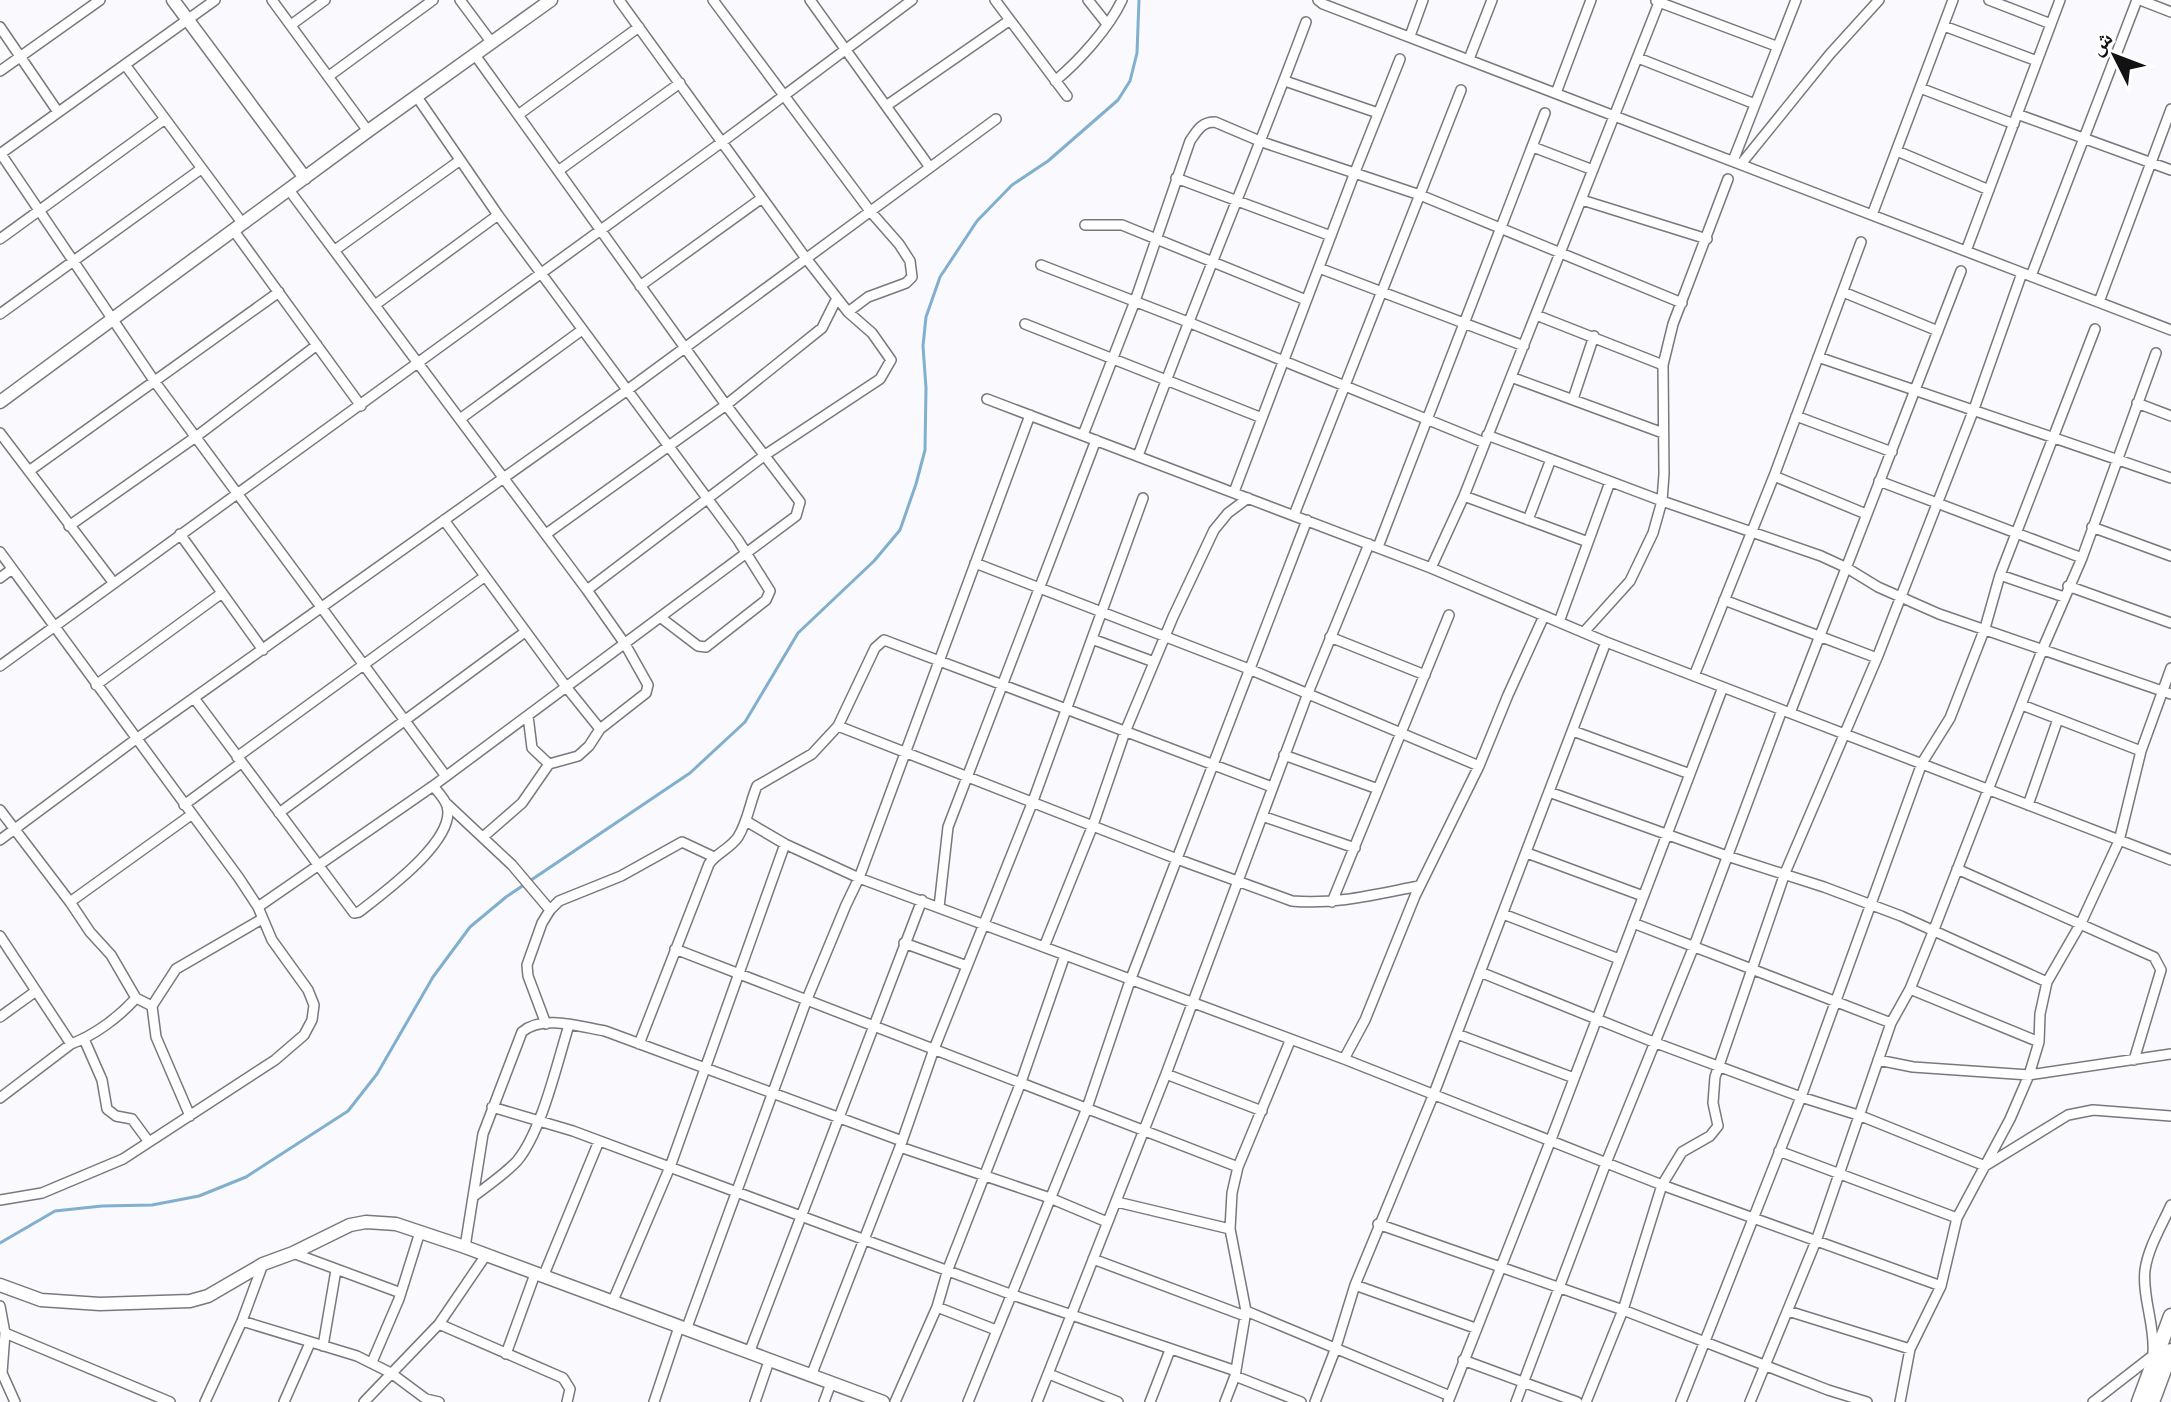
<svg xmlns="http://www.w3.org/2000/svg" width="2171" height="1402" font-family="'Exo 2','Noto Naskh Arabic',sans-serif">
  <rect width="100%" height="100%" fill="#f9f9fe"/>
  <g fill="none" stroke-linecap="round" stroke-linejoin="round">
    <path stroke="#81afce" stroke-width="3" d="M0,1243L55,1211L102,1206L152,1205L199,1196L246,1177L348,1111L377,1074L433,977L470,927L506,897L690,773L745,722L798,633L874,561L900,530L916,484L925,450L926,388L923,346L926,317L940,277L977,221L1012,185L1048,161L1118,100L1130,81L1137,53L1139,0"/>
    <defs>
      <path id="street" d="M272,0L368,131
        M460,0L492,43
        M713,0L870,211L899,244L910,261L912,277L906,283L868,297L848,312
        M810,0L929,166
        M995,0L1067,96
        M1088,0L1107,24
        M1318,0L1323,4L2171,330
        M1989,0L2051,24
        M2140,0L2171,12
        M1656,1L1776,46
        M291,25L325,0
        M1944,26L2037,61
        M0,27L58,112
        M1410,36L1423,0
        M1638,58L1755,104
        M1469,59L1492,0
        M126,66L243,224
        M0,71L100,0
        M329,76L433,0
        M1055,81C1079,61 1109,28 1122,0
        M1285,81L1378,113
        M1920,88L2014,124
        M1556,93L1591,0
        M417,97L498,215L738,540L770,591L766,600L706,647L698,646L660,617
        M886,106L1010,20
        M2017,114L2171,170
        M518,115L639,27
        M1533,147L1593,170
        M1897,151L1989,190
        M0,154L215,0
        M1,154L155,382L445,775
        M1733,161L1796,0
        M1741,164L1830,54L1879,0
        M558,171L680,83
        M1176,178L1331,236
        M289,190L587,590L625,644L648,685L646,693L600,729L589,746L578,756L549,764L522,803L483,837
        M1582,200L1707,239
        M1872,215L1953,0
        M1085,225H1122L1306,300
        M234,231L361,406
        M0,239L165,119
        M335,250L459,161
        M1966,251L2060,0
        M1041,265L1188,322L1485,443
        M1319,268L1524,346
        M2031,276L2137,0
        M640,286L762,198
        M1843,292L1938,331
        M2099,302L2171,109
        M375,305L498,215
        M0,314L201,169
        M1536,315L1663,365
        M1025,324L1262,418
        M1818,357L2171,478
        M1511,377L1663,433
        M987,399L1431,568L1606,642L2171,860
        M1573,399L1594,336
        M2137,403L2171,416
        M1796,416L1892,452
        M460,419L582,330
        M0,433L113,582
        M1083,435L1135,301L1190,141C1197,131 1201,122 1215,122L1262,142L1420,195L1682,303
        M1487,435L1662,501L1821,556L1847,568L1878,587L1939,614L2171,694
        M1138,456C1191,310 1252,167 1306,22
        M29,471L279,292
        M1774,476L1866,514
        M1879,481L2082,558
        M1234,492L1355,172L1400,59
        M1464,496L1588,542
        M1294,515L1461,90
        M444,520L567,688L600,729
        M1528,520L1551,459
        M69,526L197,436L317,345
        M2092,527L2171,556
        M180,534L263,650
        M546,534L726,405L822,328L837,298
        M1378,547L1545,113
        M0,552L239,878L258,907L272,940L308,990L314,1005L312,1020L304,1035L275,1060L123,1159L42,1193L0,1200
        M975,563L1249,669L1479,766
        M1431,568L1464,496L1660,0
        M2000,575L2064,597
        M0,578L12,569
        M2068,586L2171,623
        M587,590L765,455L880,379L891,360L872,333L848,312L805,257L619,0
        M1724,600L1877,658
        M1559,622L1610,482
        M1584,632L1630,581L1653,533L1662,501L1664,474L1663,365L1673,324L1728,179
        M1330,637L1425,675
        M1092,639L1154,662
        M0,666L722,142L912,0
        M1694,676L1774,476L1861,242
        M96,685L222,593
        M194,698L354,913L359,912C383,893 457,840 447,806C445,799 438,792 433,786
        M2022,705L2141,751
        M1790,713L1961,271
        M528,716L532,748L549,764
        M838,726L1177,859L1292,901C1335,905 1377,894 1419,886
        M1573,731L1690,774
        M1284,755L1378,789
        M237,757L484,577
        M1549,792L1727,856L1824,887L1901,916L2047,982
        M447,804L512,865L550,910
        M184,805L241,763
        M2028,805L2058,719
        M0,810L70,902L191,815
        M279,813L525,632
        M1262,816L1355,848
        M746,821L785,844L859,878L1344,1059L1662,1185L1941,1286
        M0,840L136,739L626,391L996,119
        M1527,853L1643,896
        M1957,869L2154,957L2161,970L2134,1060
        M70,902L90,932L111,955L136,998L152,1006L156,1037L190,1116
        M1332,902L1449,615
        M258,907L433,786L796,516L800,502L726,405L475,55
        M939,907L948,827L1096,440
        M1503,914L1619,959
        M1633,923L1891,1023
        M0,936L71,1044
        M904,943L967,966
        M1044,947L1093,825L1125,732L1173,617L1214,530L1228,513L1248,498
        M675,949L1238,1167
        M1480,972L1656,1043L1801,1097L1861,1116L1985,1166L2068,1115L2093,1110L2171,1116
        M1910,989L2039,1042
        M152,1006L176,969L262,919
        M0,1017L36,991
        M546,1024L528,976L527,965L542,923L550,910L559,901L621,876L682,842L714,857
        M1457,1034L1574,1078
        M84,1039L102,1080L107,1109L116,1116L132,1119L149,1142
        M639,1044L709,864C716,853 730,849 738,837C748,821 750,802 757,786L812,754L838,726L875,648L884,640L1272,787
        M1344,1059L1365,1020L1415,896L1479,766L1508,695L1544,616
        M1878,1060L1913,1067L2029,1075L2171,1054
        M1166,1074L1262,1111
        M0,1098L71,1044C95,1035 119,1017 136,998
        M492,1107L573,1131L1010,1294L1236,1371
        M900,1147L1050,1198L1107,1222
        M1779,1151L1957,1218
        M473,1197C487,1186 505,1174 517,1161C542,1131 557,1063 569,1025
        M1117,1202L1230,1229
        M1378,1224L1623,1310L1828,1390L1867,1402
        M465,1247L483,1134L522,1032C542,1014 581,1027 605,1031L902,1141
        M293,1253L401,1293
        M1093,1259L1245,1316
        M543,1277L599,1141
        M1355,1285L1475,1328
        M612,1303L670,1167L785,844
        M0,1306L5,1333L2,1373L15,1402
        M937,1307L996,1330
        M1246,1311L1450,1396
        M1788,1311L1910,1349
        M242,1321L357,1356L391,1373L426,1399L439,1402
        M439,1324L563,1378L570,1389L567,1402
        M686,1330L807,999L846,905L859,878L1030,415
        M5,1333L170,1402
        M323,1346L336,1270
        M2153,1352C2155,1325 2142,1297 2145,1270C2148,1248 2162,1225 2171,1205
        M749,1353L922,900
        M506,1354L535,1274
        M1463,1360L1577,1402
        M372,1362L399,1299L420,1232
        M1049,1374L1118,1402
        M811,1376L900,1147L934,1049L1033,801L1143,498
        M1235,1376L1301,1402
        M205,1402L242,1321L263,1264
        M284,1402L310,1343
        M364,1402L439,1324L486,1255
        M654,1402L679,1327
        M755,1402L769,1361
        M824,1402L831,1383
        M895,1402L937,1307L948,1269L1021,1082L1065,955
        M968,1402L1087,1108L1130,981L1307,520
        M1037,1402L1166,1074L1308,693L1369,544
        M1150,1402L1170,1350
        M1225,1402L1235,1376L1246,1311L1230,1229L1232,1193L1238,1167L1290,1041
        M1315,1402L1335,1350L1355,1285L1433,1096L1606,642
        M1448,1402L1550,1142L1723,687
        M1516,1402L1606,1163L1694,946L1782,710
        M1586,1402L1623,1310L1662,1185L1682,1152L1710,1136L1718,1126L1713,1103L1715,1077L1785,873L1877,658L1974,409L2022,273
        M1681,1402L1801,1097L1922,763L1950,718L1985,628L2000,575L2095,329
        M1750,1402L1816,1241L1891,1023L1910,989L1933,932L2043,648L2082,558L2156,353
        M1900,1402L1910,1349L1941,1286L1957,1218L2010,1119L2029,1075L2039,1042L2040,1014L2047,982L2081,923L2119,841L2141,751L2171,668
        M2093,1402L2156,1353"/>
      <path id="secondary" d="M173,0L305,178
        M0,402L368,131L551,0
        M0,1285L41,1300L100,1304L190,1301L208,1296L263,1264L293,1253L350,1225L366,1222L396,1224L465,1247L883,1402"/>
      <path id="primary" d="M2139,1402L2171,1316
        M2152,1402L2171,1351"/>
    </defs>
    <use href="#street" stroke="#78787d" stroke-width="12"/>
    <use href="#secondary" stroke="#78787d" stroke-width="15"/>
    <use href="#primary" stroke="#78787d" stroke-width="17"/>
    <use href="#street" stroke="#fff" stroke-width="9"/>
    <use href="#secondary" stroke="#fff" stroke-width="12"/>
    <use href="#primary" stroke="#fff" stroke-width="14"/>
  </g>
  <g transform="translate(2115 56) rotate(312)" stroke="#ffffff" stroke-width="6" paint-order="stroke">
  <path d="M0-6L14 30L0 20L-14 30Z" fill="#121213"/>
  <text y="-12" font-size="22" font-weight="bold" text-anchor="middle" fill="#121213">ش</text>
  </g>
</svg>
